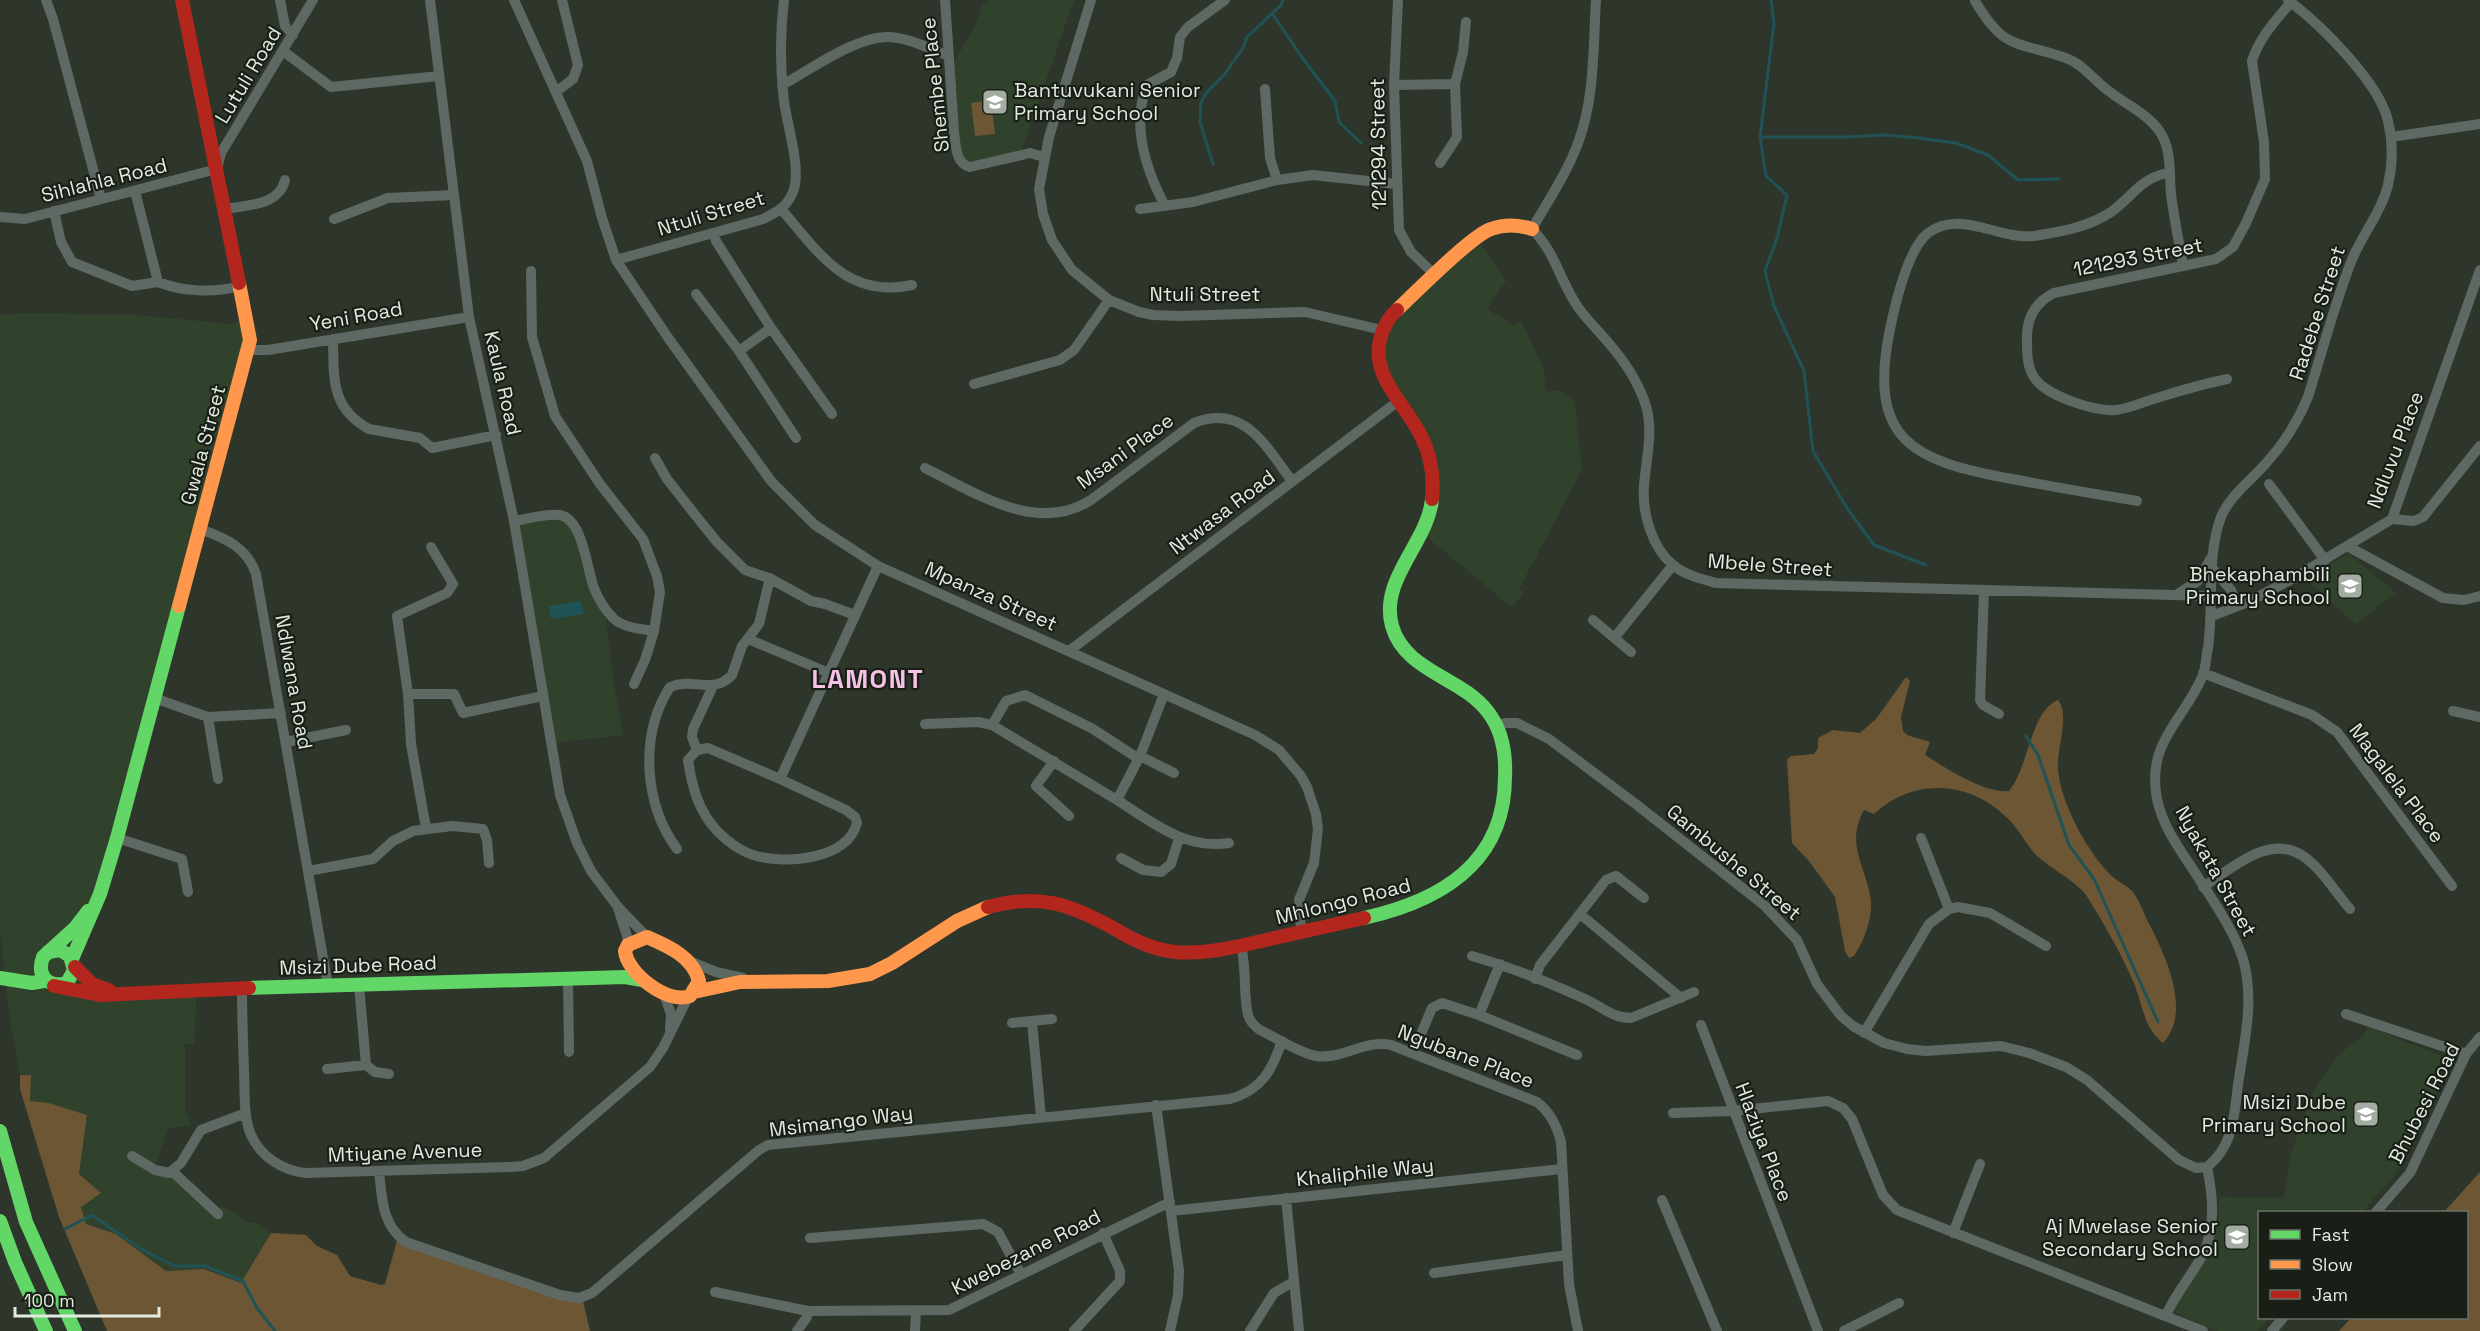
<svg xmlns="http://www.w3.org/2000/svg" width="2480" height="1331" font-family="'Space Grotesk',sans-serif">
  <rect width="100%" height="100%" fill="#2e362b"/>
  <path fill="#31422c" d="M990,0H1074L1020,155L964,165L949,72L976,23L982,5Z
    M1474,240L1484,249L1506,281L1487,309L1513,325L1521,321L1543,367L1546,391H1563L1575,401L1582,470L1519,589L1524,592L1512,607L1423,534L1433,479L1377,351L1382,330Z
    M26,313L138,315L230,324L247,320L249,329L116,837L72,959L96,987L197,990L194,1044H185V1109L191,1126L168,1128L154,1170L168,1173L215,1212L221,1207L236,1213L248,1223H257L271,1233L241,1283L204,1269L166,1271L116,1234L86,1224L81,1207L79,1174L87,1115L49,1103L29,1101L31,1075H20L11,1027L0,933V315Z
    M545,516L568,519L605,607L612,672L623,735L551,743L513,522Z
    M2348,553L2396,593L2355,624L2306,579Z
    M2367,1026L2441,1056L2447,1064L2418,1136L2396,1174L2362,1212H2260V1318H2270L2258,1331H2218L2174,1312L2188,1282L2209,1251L2218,1223L2219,1197L2284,1198L2291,1153L2313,1091L2336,1057L2364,1035Z"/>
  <path fill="#6d5634" d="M991,100L995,134L975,136L971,103Z
    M1906,677L1910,681L1901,717L1903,731L1907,735L1930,742L1925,755C1946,768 1985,794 2009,791C2029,767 2030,711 2058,700C2070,715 2057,748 2058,767C2059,792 2073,821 2086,843C2094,856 2103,868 2114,878C2120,883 2128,886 2133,892C2139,900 2143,911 2147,920C2164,952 2193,1011 2163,1043C2144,1029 2142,1003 2134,983C2121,953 2103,922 2086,895C2078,883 2049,867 2036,855C2025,843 2018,827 2005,816C1968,780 1912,778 1874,814L1864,810C1844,846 1868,868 1871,902C1872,920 1864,941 1854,956L1849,958L1845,951L1835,897L1809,861L1792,843L1787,760L1791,756L1814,754L1818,748V738L1833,730L1860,733L1876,719Z
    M20,1075H31L30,1101L49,1103L87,1115L79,1174L101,1193L81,1207L86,1224L116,1234L166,1271L204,1269L241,1283L271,1233L306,1235L317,1246L337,1255L350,1276L381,1285L385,1284L398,1237L582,1297L590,1331H107L59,1217L20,1089Z
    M2480,1172V1331H2339L2351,1318H2466V1212H2444Z"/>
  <path fill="#205356" d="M581,601L584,614L551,619L549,606Z"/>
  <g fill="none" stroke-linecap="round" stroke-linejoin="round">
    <path stroke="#205356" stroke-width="3" d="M1771,0L1774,23L1760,137L1766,176L1787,195L1777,238L1765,271L1774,306L1804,371L1813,451L1847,508L1874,545L1926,565
      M1272,13L1301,56L1335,101L1339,122L1361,143
      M1760,137H1845L1886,135L1918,138L1956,143L1988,155L2018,180L2059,179
      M1213,164L1200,122L1201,102L1207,92L1224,75L1243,48L1247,37L1281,5L1283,0
      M2026,736L2038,755L2069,845L2094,879L2158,1022
      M65,1229L92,1215L141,1249L175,1266H205L243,1281L257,1308L275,1331"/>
    <path stroke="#5e6964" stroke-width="10" d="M46,0L53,19L101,199
      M280,0L285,26L293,35
      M430,0L469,317L514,521L560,795L577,843L591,871L618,907L647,937
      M514,0L587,161L602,218L616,260L669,339L771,481L815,525L878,566L1164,694L1255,735L1279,750L1301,776L1307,787L1316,814L1318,829L1314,863L1299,900L1301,932
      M945,0L954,132C956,144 955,164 970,167L1030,153L1044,157
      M1091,0L1049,137L1039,189L1043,214L1052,240L1072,270L1109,300L1139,312L1153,315L1180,316L1305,312L1382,330
      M1398,0L1394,85L1399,230L1411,252L1435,275
      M1596,0C1593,47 1595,98 1578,143C1567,173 1548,201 1532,229C1555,252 1559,278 1576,304C1582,314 1591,323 1599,332C1618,353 1634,373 1644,400C1655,429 1646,457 1644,486C1642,513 1652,548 1673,565C1685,575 1701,579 1716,583L2212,596
      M1975,1C2004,50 2015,41 2063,57C2083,63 2094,81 2110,92C2127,105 2148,114 2160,132C2172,150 2169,174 2171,194C2174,218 2179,242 2183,266
      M283,51L331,87L439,76
      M782,85C810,70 858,35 889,37C909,38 928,48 947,55
      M1394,85L1455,84
      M1265,89L1270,158L1277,180
      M557,91L573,79L578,65L562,0
      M2391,137L2480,124
      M1440,163L1457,137L1455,84L1463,52L1466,22
      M135,191L158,282C183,292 214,293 240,286
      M1165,206C1146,170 1131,125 1147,85L1171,72L1177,58L1180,37L1188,27L1225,0
      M225,209C247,205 279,206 285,180
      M1140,209L1193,202L1277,180L1313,175L1396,184
      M782,210C819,253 847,299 912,285
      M54,211L61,242L72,262L132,286L158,282
      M0,217L25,219L217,169L221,153L313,0
      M334,219L388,198L454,195
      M714,234L716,241L771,328L832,414
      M616,260L763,219C777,212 787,207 793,192C802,169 787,126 784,101C780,68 780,33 784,0
      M531,271L532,337L555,416L600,484L643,539L657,576L660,592L654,631L645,660L634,684
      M696,294L739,351
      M771,328L739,351L796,438
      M333,339C334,377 330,408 369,429L420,438L432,448L496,435
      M249,350H268L469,317
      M2227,379C2204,384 2182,390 2160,397C2145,401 2132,408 2116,410C2096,412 2050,397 2036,380C2027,369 2027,354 2027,341C2026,319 2034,303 2054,293L2216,259L2233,247L2246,223L2265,179L2264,142L2252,61C2259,38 2276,20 2291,2
      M974,384L1060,360L1074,350L1109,300
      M655,458L667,479L696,516L717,542L745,570L771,579L811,601L825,604L855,615
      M925,468C974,492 1037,535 1091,500L1194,423C1245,403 1266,447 1292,481
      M2269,484L2325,560
      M2137,501C2096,494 2054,487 2012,479C1913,461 1867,441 1890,329C1895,305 1908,249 1928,233C1961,209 1998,240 2034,236C2060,232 2089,227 2111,212C2136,194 2137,180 2170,172
      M2392,519L2414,521L2423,517L2480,446
      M514,521C528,519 545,513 560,515C583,519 587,570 594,588C598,598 606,611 614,619C625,628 640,629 654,631
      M200,529C225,538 247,547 256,574L328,986
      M2347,546L2443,598L2464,600L2480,596
      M2213,569L2231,590L2238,605
      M1984,591L1980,700L1983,705L1999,714
      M2176,595L2198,581L2211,558
      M2212,616L2248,602L2292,579L2392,519L2480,270
      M1593,620L1631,652
      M1615,637L1673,565
      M748,639L829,673
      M1069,651L1397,402
      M2203,673L2312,715L2337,732L2452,886
      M408,694H454L463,713L543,696
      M1164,694L1140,756L1117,800C1152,822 1185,850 1229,843
      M154,698L208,717L281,713
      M2453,711L2480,717
      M208,717L218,779
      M925,724L978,722L992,725L1117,800
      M992,725L1006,701L1025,695L1093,729L1139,759
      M1497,727L1505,723H1517L1549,739L1637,805L1764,905L1797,940L1817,984L1841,1016L1853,1026L1884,1043L1907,1049L1925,1051L2001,1046L2029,1053L2066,1067L2087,1080L2179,1160L2196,1168L2207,1167
      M286,742L346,730
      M697,750L692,737L693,729L713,686
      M1140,756L1174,773
      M1054,761L1036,786L1069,816
      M780,779L846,810L855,817L857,823C847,860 786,864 756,856C742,852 727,841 717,831C698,810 692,787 688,760L697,750L708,748L780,779L878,566
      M426,828L411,744L408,694L397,616L447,593L453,584L431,547
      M117,838L182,859L188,892
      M1921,838L1949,909
      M677,849C644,804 639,735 670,687C694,677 713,695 732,675L742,646L759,624L770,578
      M1121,858L1143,870L1161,872L1171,864L1179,838
      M308,871L373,859L393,841L413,831L452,826L483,829L487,840L489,863
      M2203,887C2231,869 2269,833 2303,856C2322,869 2335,892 2350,909
      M618,908L627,936L628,946
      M1580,914L1681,998
      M1241,946C1247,969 1243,995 1248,1015C1250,1021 1254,1026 1260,1030C1277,1038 1297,1052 1316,1056C1341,1060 1366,1039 1391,1045L1537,1102C1550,1112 1557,1126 1561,1142L1569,1284L1578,1331
      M1472,956C1510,967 1548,982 1585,999C1601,1006 1612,1018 1631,1018L1694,992
      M689,961L716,972L743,978
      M568,978L569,1052
      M1535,979L1540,965L1606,880L1616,876L1644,898
      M359,985L366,1065
      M242,988C242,1016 243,1043 244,1071C245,1091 243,1116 251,1135C261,1157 282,1170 305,1173L511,1167L523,1166L544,1158L650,1067L663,1048L688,997
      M664,994L671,1014L670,1029
      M2346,1014L2466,1054
      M1479,1015L1500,964
      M1032,1022L1041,1117
      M1012,1023L1052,1019
      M1701,1025L1818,1331
      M1864,1033L1929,924L1949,909L1958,907L1990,913L2046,946
      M1413,1053L1432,1008L1442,1003L1479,1015L1577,1055
      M327,1069L366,1065L375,1072L389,1074
      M1156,1105L1179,1271L1178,1295L1170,1331
      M1673,1113L1733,1111L1828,1101L1843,1108L1852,1119L1883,1195L1897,1210L2203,1331
      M132,1156L155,1170L169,1173L181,1163L201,1130L246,1113
      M172,1171L218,1214
      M379,1171C382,1198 382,1226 406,1242L560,1295L579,1298L592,1293L759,1150L768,1145L1230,1099C1262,1090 1272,1070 1282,1041
      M1286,1198L1299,1331
      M1662,1200L1717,1331
      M1171,1211L1562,1169
      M2376,1212L2410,1173L2466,1054L2480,1037
      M1953,1233L1980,1164
      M810,1238L983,1224L998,1232L1021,1274
      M1434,1273L1567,1255
      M715,1292L808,1311L949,1310L1170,1202
      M2166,1315C2176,1293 2192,1275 2203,1254C2216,1226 2213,1196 2207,1167C2234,1146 2234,1115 2238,1085C2244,1043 2255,1000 2243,959C2233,928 2211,898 2194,871C2179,848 2163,827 2157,799C2146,741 2184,721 2203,675C2206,667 2206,656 2208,648C2214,606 2206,557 2221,517C2230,495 2252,480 2267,462C2285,442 2298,421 2308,397C2322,352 2334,306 2351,262C2361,236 2381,213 2388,185C2393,164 2393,142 2388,121C2379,82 2320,24 2288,0
      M797,1331L807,1317L808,1311
      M915,1331L916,1312
      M1074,1331L1120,1281V1271L1103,1233
      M1250,1331L1274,1293L1293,1282
      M1844,1331L1899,1303
      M2272,1331L2283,1318"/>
    <path stroke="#63d668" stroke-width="14" d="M1364,918C1440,901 1505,864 1505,777C1506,755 1502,730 1488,712C1462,677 1405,672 1392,626C1379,579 1428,543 1432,499
      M48,952L60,950L70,956L74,970L67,983C48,988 36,976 43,957L75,928L88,911
      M72,959L100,894L117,838L179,606
      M0,978L32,983L44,981
      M249,988L625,977L642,980
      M0,1131L26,1222L75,1331
      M0,1221L15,1262L46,1331"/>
    <path stroke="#ff974d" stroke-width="14" d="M1397,310C1415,293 1472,235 1491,229C1505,224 1519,225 1532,229
      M179,606L250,340L239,283
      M647,937C668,946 693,957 699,981L690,996C668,1005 627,973 625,951L628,945Z
      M694,992L740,982L828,981L870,974L892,963L957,921L988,907"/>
    <path stroke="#b3261e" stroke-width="14" d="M182,0L239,283
      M1397,310C1389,317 1386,323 1382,333C1367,375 1405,402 1421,436C1431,455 1434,477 1432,499
      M988,907C1040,893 1070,904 1115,929C1133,940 1153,950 1175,952C1207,955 1239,946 1270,939C1301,932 1333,925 1364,918
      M75,967L92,984L109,990
      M54,986L100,995L249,988"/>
  </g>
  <defs>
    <symbol id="school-square" viewBox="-11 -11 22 22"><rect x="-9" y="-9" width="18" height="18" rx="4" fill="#a3aca0" stroke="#191f17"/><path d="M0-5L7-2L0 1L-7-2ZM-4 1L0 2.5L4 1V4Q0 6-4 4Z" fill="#fff"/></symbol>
  </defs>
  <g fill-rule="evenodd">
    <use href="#school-square" x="980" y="87" width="30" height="30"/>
    <use href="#school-square" x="2335" y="571" width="30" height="30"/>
    <use href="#school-square" x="2351" y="1099" width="30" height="30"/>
    <use href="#school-square" x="2222" y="1222" width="30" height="30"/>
  </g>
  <g text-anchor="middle" stroke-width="4.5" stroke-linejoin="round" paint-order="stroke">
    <g font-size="20" fill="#e2ebdf" stroke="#191f17">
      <text transform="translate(248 75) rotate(-59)" y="7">Lutuli Road</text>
      <text transform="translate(935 85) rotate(-96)" y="7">Shembe Place</text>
      <text transform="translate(1378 144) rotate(-91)" y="7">121294 Street</text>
      <text transform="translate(104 180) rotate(-14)" y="7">Sihlahla Road</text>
      <text transform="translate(711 213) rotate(-17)" y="7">Ntuli Street</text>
      <text transform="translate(2138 257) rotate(-11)" y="7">121293 Street</text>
      <text x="1205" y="301">Ntuli Street</text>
      <text transform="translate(2317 313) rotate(-72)" y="7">Radebe Street</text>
      <text transform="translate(356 316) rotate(-10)" y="7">Yeni Road</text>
      <text transform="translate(503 383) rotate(77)" y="7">Kaula Road</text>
      <text transform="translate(203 445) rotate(-75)" y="7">Gwala Street</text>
      <text transform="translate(2395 450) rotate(-69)" y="7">Ndluvu Place</text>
      <text transform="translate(1125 451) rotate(-36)" y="7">Msani Place</text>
      <text transform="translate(1222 512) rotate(-37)" y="7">Ntwasa Road</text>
      <text transform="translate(1770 565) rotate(4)" y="7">Mbele Street</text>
      <text transform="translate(991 596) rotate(24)" y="7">Mpanza Street</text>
      <text transform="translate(294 682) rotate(80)" y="7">Ndlwana Road</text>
      <text transform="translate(2397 783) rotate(53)" y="7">Magalela Place</text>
      <text transform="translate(1734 862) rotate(40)" y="7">Gambushe Street</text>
      <text transform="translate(2216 871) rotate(61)" y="7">Nyakata Street</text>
      <text transform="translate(1343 901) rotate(-14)" y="7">Mhlongo Road</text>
      <text transform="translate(358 965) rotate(-2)" y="7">Msizi Dube Road</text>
      <text transform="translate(1466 1056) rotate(21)" y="7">Ngubane Place</text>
      <text transform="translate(2424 1103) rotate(-63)" y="7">Bhubesi Road</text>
      <text transform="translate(841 1121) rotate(-7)" y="7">Msimango Way</text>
      <text transform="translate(1764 1142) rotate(69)" y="7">Hlaziya Place</text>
      <text transform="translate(405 1152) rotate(-2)" y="7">Mtiyane Avenue</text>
      <text transform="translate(1365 1172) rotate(-6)" y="7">Khaliphile Way</text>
      <text transform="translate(1026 1252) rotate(-27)" y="7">Kwebezane Road</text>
    </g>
    <g font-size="20" fill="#e2ebdf" stroke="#191f17" text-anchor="end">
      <text x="1014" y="97" text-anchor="start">Bantuvukani Senior<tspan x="1014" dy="23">Primary School</tspan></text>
      <text x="2330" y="581">Bhekaphambili<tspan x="2330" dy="23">Primary School</tspan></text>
      <text x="2346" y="1109">Msizi Dube<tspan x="2346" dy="23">Primary School</tspan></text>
      <text x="2218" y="1233">Aj Mwelase Senior<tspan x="2218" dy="23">Secondary School</tspan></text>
    </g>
    <g font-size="26" font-weight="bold" letter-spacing="1.5" fill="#f8c1e7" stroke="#191f17">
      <text x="868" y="688">LAMONT</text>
    </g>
  </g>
  <rect x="2258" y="1211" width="210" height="108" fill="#191f17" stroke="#697167" stroke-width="1.5"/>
  <rect x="2270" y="1230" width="30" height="9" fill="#63d668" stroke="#697167" stroke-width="1.5"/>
  <text x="2312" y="1241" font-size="18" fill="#e2ebdf">Fast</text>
  <rect x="2270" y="1260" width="30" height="9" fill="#ff974d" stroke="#697167" stroke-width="1.5"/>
  <text x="2312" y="1271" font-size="18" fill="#e2ebdf">Slow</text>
  <rect x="2270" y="1290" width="30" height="9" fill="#b3261e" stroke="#697167" stroke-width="1.5"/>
  <text x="2312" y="1301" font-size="18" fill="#e2ebdf">Jam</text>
  <path d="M15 1307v9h144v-9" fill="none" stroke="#e2ebdf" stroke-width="3"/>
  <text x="24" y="1307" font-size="18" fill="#e2ebdf" stroke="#191f17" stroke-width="4.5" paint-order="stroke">100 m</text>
</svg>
